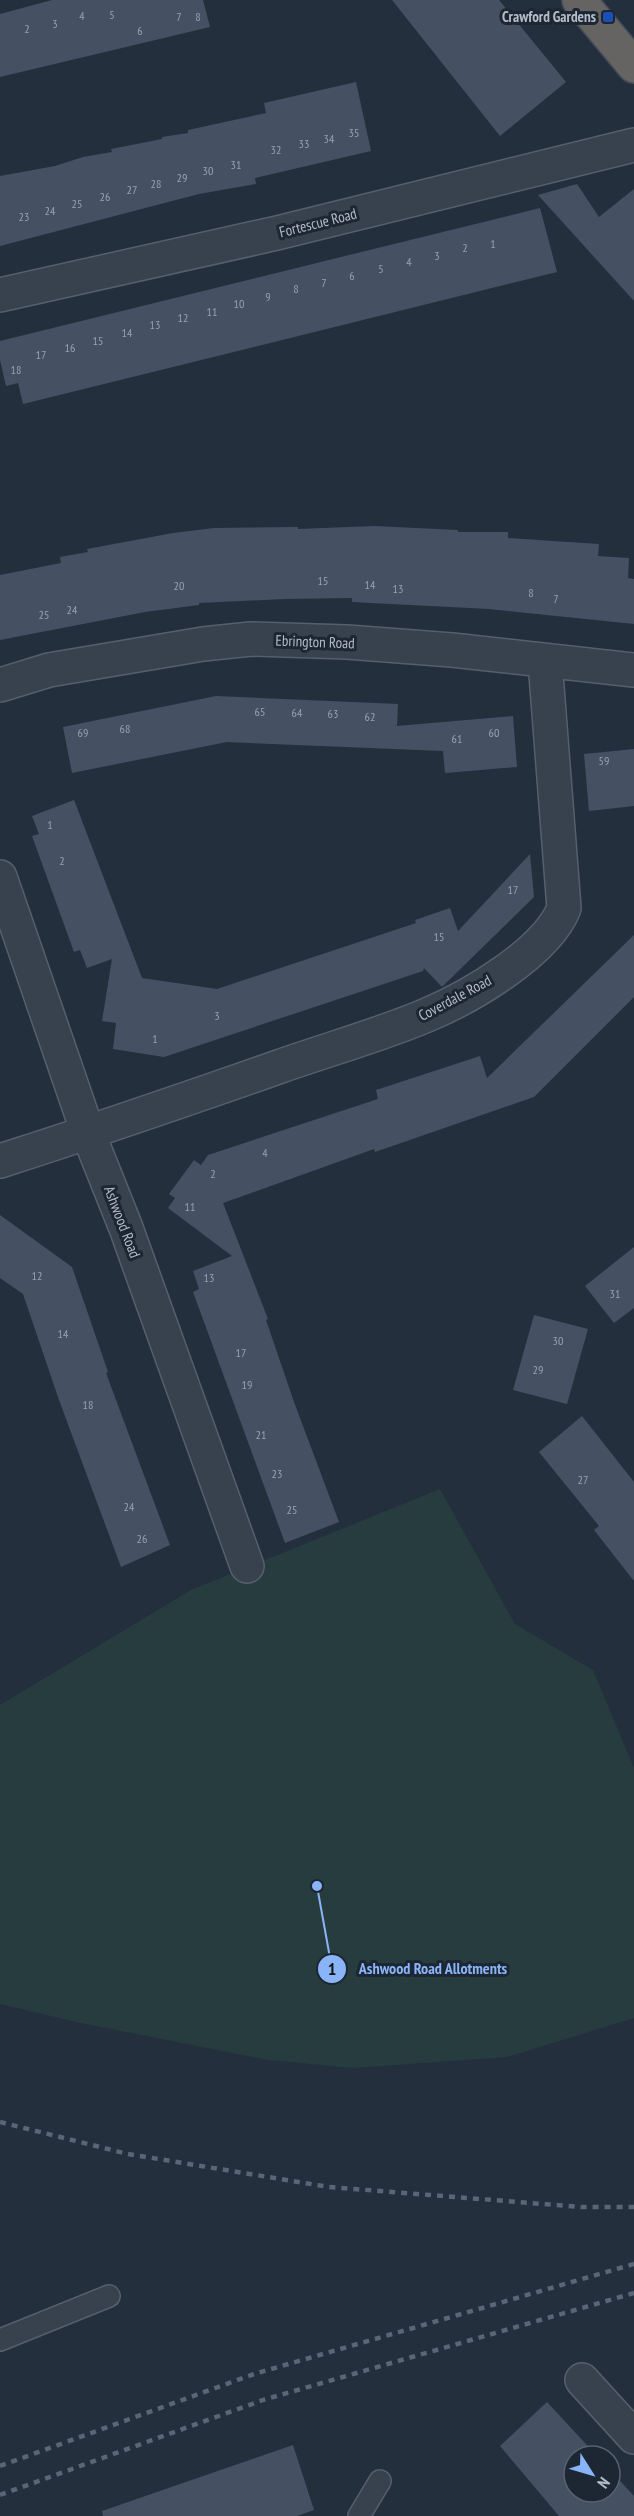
<svg xmlns="http://www.w3.org/2000/svg" width="634" height="2516" font-family="'PT Sans Narrow',sans-serif">
  <rect width="100%" height="100%" fill="#242f3e"/>
  <path fill="#263c3f" d="M440,1489L515,1624L593,1670L634,1768V2018L507,2057L354,2068L268,2060L81,2023L0,2004V1705L191,1590Z"/>
  <path fill="#455162" d="M52,0H203L210,27L0,77V14Z
    M392,0H499L566,82L500,136Z
    M356,82L371,151L255,178L256,184L199,194L0,246V176L55,166L83,157L112,152L111,149L162,139V137L188,133V130L266,113L264,103Z
    M577,184L599,217L634,189V301L538,195Z
    M540,208L557,272L23,404L18,383L6,386L0,360V341Z
    M374,526L458,530V532H508V538L599,544L598,556L629,558L628,578L634,579V624L489,609L352,602V598L284,599L199,603V605L145,612L0,640V575L61,563L60,557L88,552L87,549L173,533L214,528L298,527V529Z
    M216,696L398,704L397,726L513,716L517,767L445,773L443,751L227,742L72,773L63,727Z
    M634,749V806L589,811L584,754Z
    M74,800L142,978L217,989L416,923L415,920L450,908L458,931L530,854L534,897L442,987L424,968L423,971L164,1057L113,1049L116,1023L102,1021L112,959L87,968L80,950L74,952L32,836L39,834L32,816Z
    M634,935V997L534,1097L375,1152L374,1149L223,1203L268,1319L266,1320L294,1402L339,1522L285,1543L193,1292L199,1289L193,1271L232,1256L168,1208L175,1198L169,1194L194,1160L201,1165L208,1155L378,1099L376,1090L480,1056L487,1078Z
    M0,1215L72,1267L108,1372L106,1373L170,1545L121,1567L59,1400L23,1294L0,1278Z
    M634,1247V1308L614,1323L585,1286Z
    M534,1315L588,1329L567,1404L513,1390Z
    M582,1416L634,1482V1581L594,1530L599,1526L539,1452Z
    M547,2402L597,2456H574V2492H610V2470L634,2496V2516H559L500,2446Z
    M293,2445L314,2510L297,2516H103L102,2511Z"/>
  <g fill="none" stroke-linecap="round" stroke-linejoin="round">
    <defs>
      <path id="service" d="M0,2340L109,2296
        M359,2516L380,2481"/>
      <path id="minor" d="M0,295L277,233L634,145
        M0,685L49,670L203,644L251,639L347,642L452,650L634,670
        M0,877L88,1133L126,1228L247,1566
        M0,1161C94,1131 187,1099 281,1066C329,1049 380,1035 427,1015C470,997 547,952 564,908L545,661
        M582,2380L634,2437"/>
      <path id="trunk" d="M579,0L634,66"/>
    </defs>
    <use href="#service" stroke="#565f6c" stroke-width="24"/>
    <use href="#minor" stroke="#565f6c" stroke-width="36"/>
    <use href="#trunk" stroke="#434c59" stroke-width="36"/>
    <use href="#service" stroke="#38414e" stroke-width="21"/>
    <use href="#minor" stroke="#38414e" stroke-width="33"/>
    <use href="#trunk" stroke="#656462" stroke-width="33"/>
    <path stroke="#5a6575" stroke-width="4.5" stroke-dasharray="6 6" stroke-linecap="butt" d="M0,2122L128,2154L329,2187L581,2207H634
      M0,2466L254,2374L634,2264
      M0,2495L263,2400L634,2293"/>
  </g>
  <rect fill="#1a4fb4" stroke="#1d2633" stroke-width="2" x="602" y="11" width="12" height="12" rx="3"/>
  <g text-anchor="middle" stroke-width="6" stroke-linejoin="round" paint-order="stroke">
    <g font-size="12" fill="#98a1af">
      <text x="112" y="19">5</text>
      <text x="82" y="20">4</text>
      <text x="179" y="21">7</text>
      <text x="198" y="21">8</text>
      <text x="55" y="28">3</text>
      <text x="27" y="33">2</text>
      <text x="140" y="35">6</text>
      <text x="354" y="137">35</text>
      <text x="329" y="143">34</text>
      <text x="304" y="148">33</text>
      <text x="276" y="154">32</text>
      <text x="236" y="169">31</text>
      <text x="208" y="175">30</text>
      <text x="182" y="182">29</text>
      <text x="156" y="188">28</text>
      <text x="132" y="194">27</text>
      <text x="105" y="201">26</text>
      <text x="77" y="208">25</text>
      <text x="50" y="215">24</text>
      <text x="24" y="221">23</text>
      <text x="493" y="248">1</text>
      <text x="465" y="252">2</text>
      <text x="437" y="260">3</text>
      <text x="409" y="266">4</text>
      <text x="381" y="273">5</text>
      <text x="352" y="280">6</text>
      <text x="324" y="287">7</text>
      <text x="296" y="293">8</text>
      <text x="268" y="301">9</text>
      <text x="239" y="308">10</text>
      <text x="212" y="316">11</text>
      <text x="183" y="322">12</text>
      <text x="155" y="329">13</text>
      <text x="127" y="337">14</text>
      <text x="98" y="345">15</text>
      <text x="70" y="352">16</text>
      <text x="41" y="359">17</text>
      <text x="16" y="374">18</text>
      <text x="323" y="585">15</text>
      <text x="370" y="589">14</text>
      <text x="179" y="590">20</text>
      <text x="398" y="593">13</text>
      <text x="531" y="597">8</text>
      <text x="556" y="603">7</text>
      <text x="72" y="614">24</text>
      <text x="44" y="619">25</text>
      <text x="260" y="716">65</text>
      <text x="297" y="717">64</text>
      <text x="333" y="718">63</text>
      <text x="370" y="721">62</text>
      <text x="125" y="733">68</text>
      <text x="83" y="737">69</text>
      <text x="494" y="737">60</text>
      <text x="457" y="743">61</text>
      <text x="604" y="765">59</text>
      <text x="50" y="829">1</text>
      <text x="62" y="865">2</text>
      <text x="513" y="894">17</text>
      <text x="439" y="941">15</text>
      <text x="217" y="1020">3</text>
      <text x="155" y="1043">1</text>
      <text x="265" y="1157">4</text>
      <text x="213" y="1178">2</text>
      <text x="190" y="1211">11</text>
      <text x="37" y="1280">12</text>
      <text x="209" y="1282">13</text>
      <text x="615" y="1298">31</text>
      <text x="63" y="1338">14</text>
      <text x="558" y="1345">30</text>
      <text x="241" y="1357">17</text>
      <text x="538" y="1374">29</text>
      <text x="247" y="1389">19</text>
      <text x="88" y="1409">18</text>
      <text x="261" y="1439">21</text>
      <text x="277" y="1478">23</text>
      <text x="583" y="1484">27</text>
      <text x="129" y="1511">24</text>
      <text x="292" y="1514">25</text>
      <text x="142" y="1543">26</text>
    </g>
    <g font-size="15" font-weight="bold" fill="#b4bcc9" stroke="#1d2633" text-anchor="end">
      <text x="596" y="22">Crawford Gardens</text>
    </g>
    <g font-size="15" fill="#b4bcc9" stroke="#1d2633">
      <text transform="translate(318 223) rotate(-14)" y="5">Fortescue Road</text>
      <text transform="translate(315 642) rotate(2)" y="5">Ebrington Road</text>
      <text transform="translate(455 998) rotate(-28)" y="5">Coverdale Road</text>
      <text transform="translate(122 1222) rotate(69)" y="5">Ashwood Road</text>
    </g>
  </g>
  <path fill="none" stroke="#8ab4f8" stroke-width="2" d="M317 1886L332 1969"/>
  <g fill="#8ab4f8" stroke="#1d2633" stroke-width="2">
    <circle cx="317" cy="1886" r="6"/>
    <circle cx="332" cy="1969" r="15"/>
  </g>
  <g font-size="18" text-anchor="middle" font-weight="bold" fill="#111">
    <text x="332" y="1975">1</text>
  </g>
  <g font-size="16" text-anchor="middle" font-weight="bold" fill="#8ab4f8" stroke="#1d2633" stroke-width="6" stroke-linejoin="round" paint-order="stroke">
    <text x="433" y="1974">Ashwood Road Allotments</text>
  </g>
  <g transform="translate(592 2474) rotate(127)"><circle r="28" fill="#1d2633" stroke="#59626f" stroke-width="1.5"/>
  <path d="M0-4.5L10 22L0 15L-10 22Z" fill="#8ab4f8"/>
  <text y="-9" font-size="16" font-weight="bold" text-anchor="middle" fill="#b4bcc9">N</text>
  </g>
</svg>
